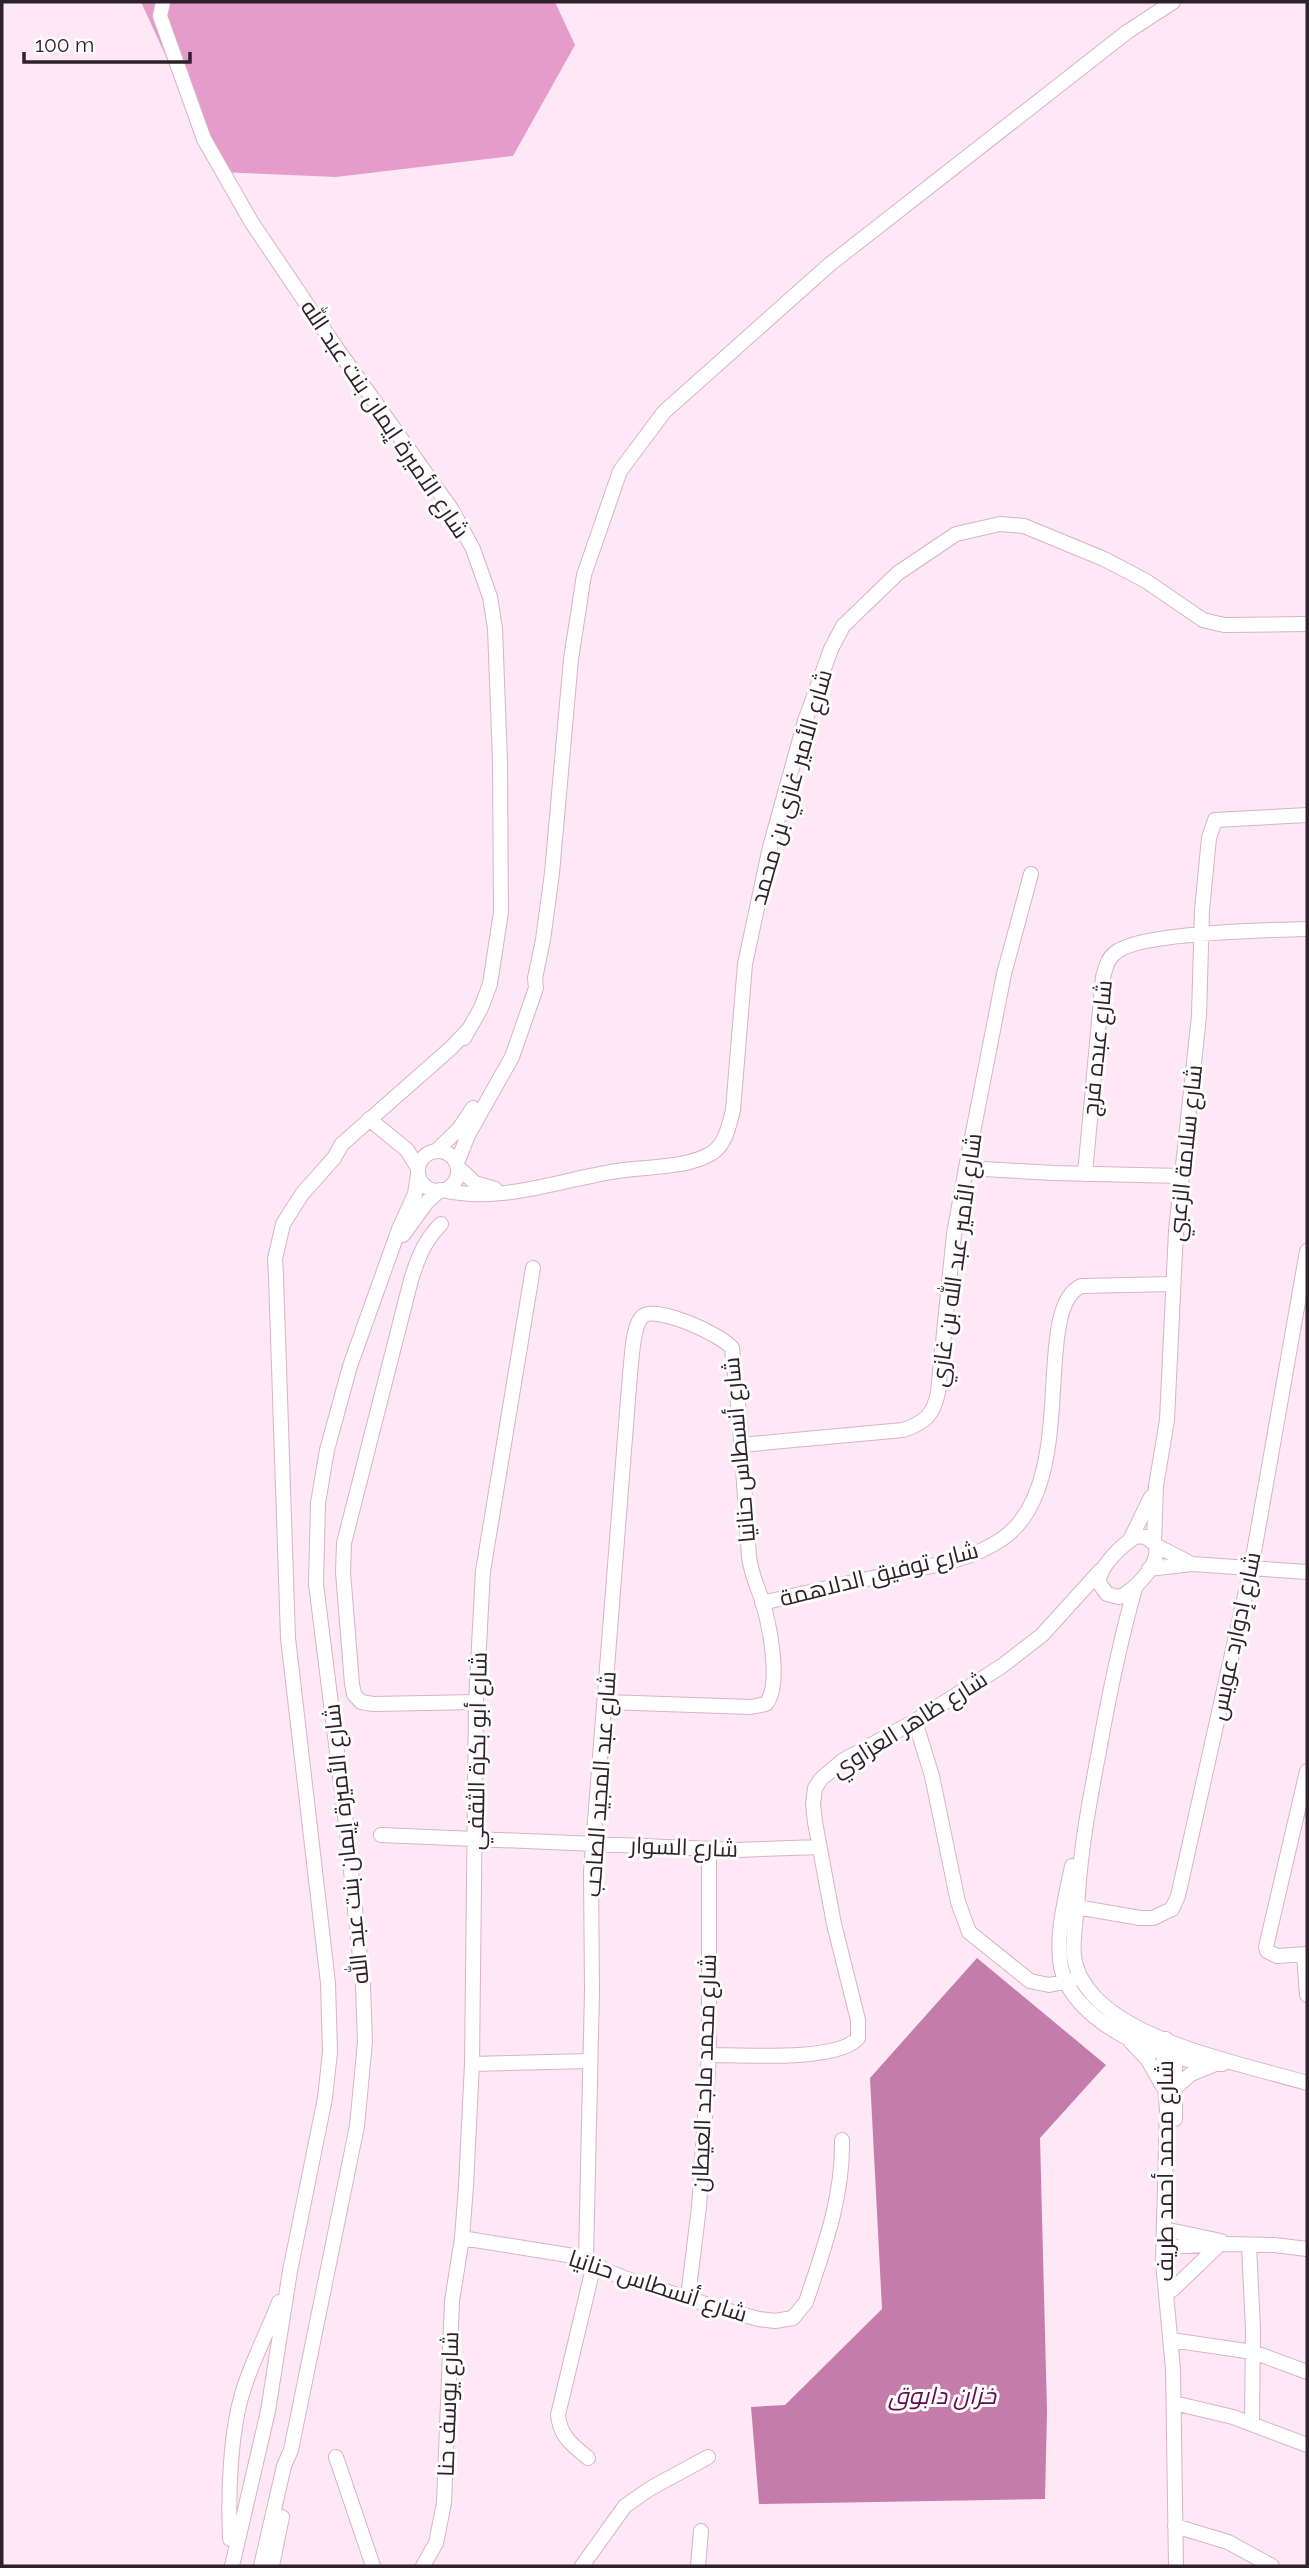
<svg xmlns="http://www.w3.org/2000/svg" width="1309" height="2568" font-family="Raleway,Cairo,sans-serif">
  <rect width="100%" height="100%" fill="#fee8f5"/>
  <path fill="#e69cca" d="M141,2H555L575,45L513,156L336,177L219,172Z"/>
  <path fill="#c47daa" d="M977,1958L1106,2065L1040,2138L1047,2411L1045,2499L759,2504L751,2407L785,2405L882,2309L870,2078Z"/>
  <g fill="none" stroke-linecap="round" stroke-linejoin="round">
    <defs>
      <path id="minor" d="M163,2L160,16L204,139L252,223L335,346L452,510L473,549L490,597L495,628L500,761L501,912L490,984L481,1008L464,1038
        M369,1119L407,1150L418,1168
        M436,1151L459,1129L473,1108
        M418 1171a20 20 0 1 1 40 0a20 20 0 1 1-40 0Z
        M457,1163L468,1135L512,1057L536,988L535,978L543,940L552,873L571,659L584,575L620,471L664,412L829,265L1127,32L1173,2
        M458,1167L475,1183L495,1189
        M966,1168L1053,1173L1181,1176
        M1085,1174L1103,977C1106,968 1107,959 1115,953C1138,932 1272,930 1307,929
        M442,1190C502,1204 558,1180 617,1171C648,1166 685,1169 712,1153C726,1144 729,1125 733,1110L745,964L770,847L805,721L831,649L843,626L898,573L956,534L1000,524L1024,526L1104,559L1146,581L1203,620L1224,625L1307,624
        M441,1224C424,1241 418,1258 411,1280L344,1543L343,1572L352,1684L354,1694L361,1702L373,1704L476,1702
        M403,1235L427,1202L440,1190
        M741,1445L903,1430C924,1423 934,1415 938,1392L954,1234L966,1168L1004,974L1031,874
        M1137,1536L1146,1537L1155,1544C1162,1562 1139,1585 1124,1595L1119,1597L1107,1594L1099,1583C1098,1567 1124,1543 1137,1536Z
        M1130,1540L1151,1497
        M1154,1542L1156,1486L1167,1420L1176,1231L1199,1016L1202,910L1209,838L1215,820L1307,815
        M1157,1546L1192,1564
        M1149,1569L1192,1564L1307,1572
        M1136,1585C1120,1640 1109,1695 1099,1751C1090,1798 1081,1846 1078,1894C1077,1914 1072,1937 1074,1957C1076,1971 1084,1985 1093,1995C1136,2044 1246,2065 1307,2083
        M762,1603C802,1594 842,1584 882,1576C922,1567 967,1563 1002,1539C1082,1484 1030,1310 1081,1286L1173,1284
        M915,1721L932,1776L958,1902L969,1932L1030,1981L1049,1985L1072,1980
        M1307,1771L1266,1947L1267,1951L1277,1956L1307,1954
        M381,1835L737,1850L819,1847
        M1072,1866C1066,1897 1055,1935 1061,1967C1073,2025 1169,2064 1222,2064
        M1065,1905L1140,1918H1153L1172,1909L1178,1896L1251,1569L1307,1251
        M1304,1955L1307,1995
        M1166,2039L1163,2068L1167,2109L1163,2262L1173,2369L1176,2566
        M1131,2042L1148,2060L1162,2085
        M709,2055C741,2055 838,2062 858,2038V2020L834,1924L815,1822L813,1804L815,1788L821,1779L842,1761L915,1721L1002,1666L1042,1635L1101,1570
        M472,2064L590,2061
        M1176,2087L1191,2074L1213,2065
        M1175,2119V2063L1177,2049
        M1164,2229L1221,2241
        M462,2238L586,2258L605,2270L624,2278L718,2308L759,2319L775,2321L793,2318L806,2302C824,2248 843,2198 842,2140
        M1249,2245L1253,2329L1252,2424
        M1164,2247L1229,2244L1274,2245L1307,2249
        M586,2258L592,1991L591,1872L630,1374C632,1360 632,1325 643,1316C657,1305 722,1335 732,1348L740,1424L749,1557C751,1573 757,1586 762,1600C769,1623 782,1684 766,1704L751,1707L606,1702
        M1172,2290L1218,2246
        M688,2297L699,2207L709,2055V1849
        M1171,2340L1253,2352L1307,2372
        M1174,2403L1233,2417L1307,2445
        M336,2457L373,2566
        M588,2458C572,2445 560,2436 558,2415L594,2264
        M1175,2526L1228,2542L1272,2566
        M230,2539C228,2496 230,2429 244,2388C253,2359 268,2331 279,2302
        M232,2566L268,2411L290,2271L325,2098L330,2052L328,1983L288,1638L276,1276L275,1259L283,1224L302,1194L334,1158L342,1144L451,1048L468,1030
        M261,2566L284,2466L291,2450L357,2126L365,2042L363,1986L347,1832L316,1584L318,1503L327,1450L350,1366L399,1229L415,1194L418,1174
        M272,2566L282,2517
        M423,2566L436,2543L444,2503L452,2301L462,2238L466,2186L472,2064L476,1702L483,1571L533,1268
        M582,2566L625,2506L651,2488L708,2457
        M698,2566L701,2531"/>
    </defs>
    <use href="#minor" stroke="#d7b3c8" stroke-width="16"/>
    <use href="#minor" stroke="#fff" stroke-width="14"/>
  </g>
  <g text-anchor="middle" stroke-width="6" stroke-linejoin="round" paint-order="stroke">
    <g font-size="23" fill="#2f2129" stroke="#fcfcfc">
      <text transform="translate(385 419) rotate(56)" y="8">شارع الأميرة إيمان بنت عبد الله</text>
      <text transform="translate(791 787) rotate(-74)" y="8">شارع الأمير غازي بن محمد</text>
      <text transform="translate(1097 1048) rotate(-84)" y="8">شارع عبده فرج</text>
      <text transform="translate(1185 1153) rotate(-84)" y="8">شارع سلامة الزعبي</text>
      <text transform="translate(956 1260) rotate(-82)" y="8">شارع الأمير عبد الله بن غازي</text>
      <text transform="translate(739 1450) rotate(-95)" y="8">شارع أنسطاس حنانيا</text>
      <text transform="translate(879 1574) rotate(-14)" y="8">شارع توفيق الدلاهمة</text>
      <text transform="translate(1235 1636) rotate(-78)" y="8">شارع إدوارد عويس</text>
      <text transform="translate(909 1724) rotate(-32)" y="8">شارع ظاهر العزاوي</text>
      <text transform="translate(477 1751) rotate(-89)" y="8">شارع أبو بكرة الثقفي</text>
      <text transform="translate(600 1784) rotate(-86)" y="8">شارع عبد المجيد الصاحب</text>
      <text transform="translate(346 1844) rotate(-96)" y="8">شارع الأميرة إيمان بنت عبد الله</text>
      <text transform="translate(684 1847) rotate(2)" y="8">شارع السوار</text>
      <text transform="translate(704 2073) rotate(-88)" y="8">شارع محمد ماجد العيطان</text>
      <text transform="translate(1165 2171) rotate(-90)" y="8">شارع محمد أحمد طريف</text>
      <text transform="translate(658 2286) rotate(18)" y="8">شارع أنسطاس حنانيا</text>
      <text transform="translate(448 2404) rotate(-88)" y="8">شارع يوسف حنا</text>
    </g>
    <g font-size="24" font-style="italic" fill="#620b4c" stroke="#fcfcfc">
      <text x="942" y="2404">خزان دابوق</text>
    </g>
  </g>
  <rect width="1309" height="2568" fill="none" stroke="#2f2129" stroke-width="7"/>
  <path d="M24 52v10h166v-10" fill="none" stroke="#2f2129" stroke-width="3.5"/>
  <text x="35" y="52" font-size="21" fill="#2f2129" stroke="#fcfcfc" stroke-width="5" paint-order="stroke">100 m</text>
</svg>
